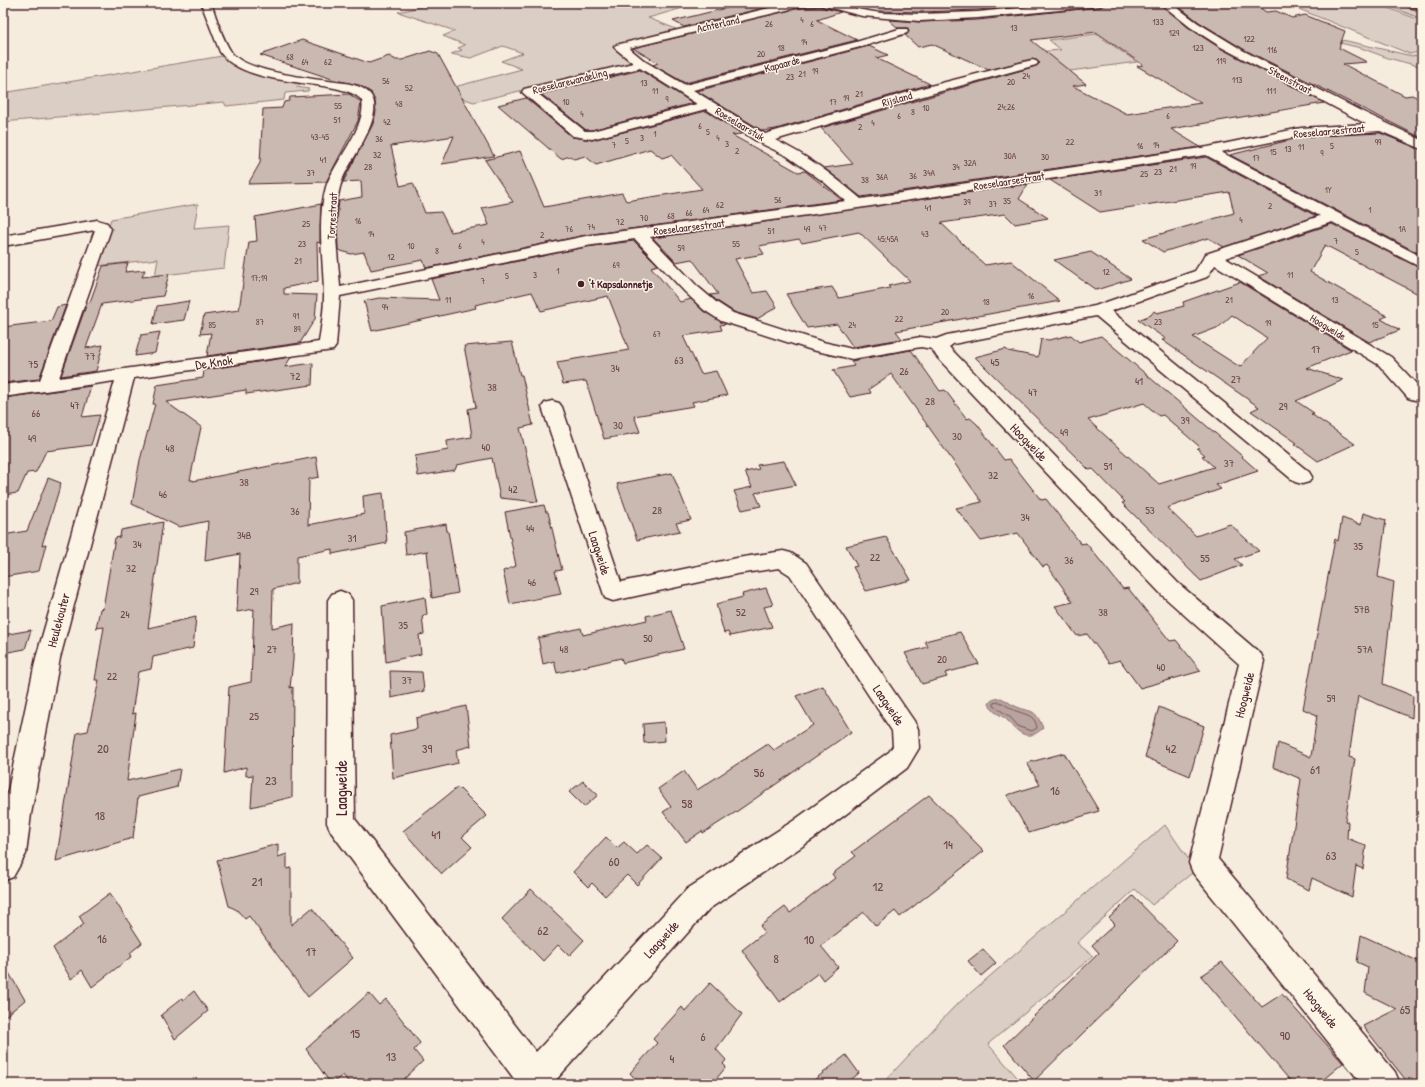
<svg xmlns="http://www.w3.org/2000/svg" width="1425" height="1087" font-family="'Patrick Hand',sans-serif">
  <rect width="100%" height="100%" fill="#f5ecde"/>
  <filter id="ink" filterUnits="userSpaceOnUse"><feTurbulence type="fractalNoise" baseFrequency=".025" numOctaves="2"/><feDisplacementMap in="SourceGraphic" scale="8" xChannelSelector="R" yChannelSelector="G"/><feConvolveMatrix kernelMatrix="1 2 1 2 8 2 1 2 1" color-interpolation-filters="sRGB"/></filter>
  <g filter="url(#ink)">
    <path fill="#dbcec4" stroke="#927678" d="M438,3H700L648,18L676,29L613,47L634,61L631,64L474,102L458,97L454,87L522,69L501,61L523,53L503,46L471,58L451,54L462,50L458,48L465,45L443,36L455,31L398,12Z
      M1284,3H1375L1422,21V51L1410,54Z
      M1381,3H1403L1422,8V19Z
      M1096,34L1137,62L1055,73L987,39L1035,52L1061,50L1049,40Z
      M1303,34L1347,41L1412,56L1422,54V67L1388,58L1361,48Z
      M222,56C242,77 274,78 301,83L296,87L309,89L308,91L285,93L284,100L226,106L224,102L3,122V93Z
      M198,204L194,228L229,225L224,268L155,276L158,259L96,266L111,219Z
      M1165,825L1196,870L1152,905L1135,889L1077,943L1093,956L988,1044L1023,1084H882L953,1008Z"/>
    <path fill="#b8a39e" stroke="#8c6e70" d="M1001,698C1006,700 1010,704 1015,706C1032,714 1034,706 1043,728C1027,743 1018,732 1007,720C1001,714 993,714 989,704C991,699 995,699 1001,698Z"/>
    <g fill="none" stroke-linecap="round" stroke-linejoin="round">
      <path stroke="#765459" stroke-width="1" d="M1000,702C1005,704 1009,708 1014,710C1025,715 1035,714 1037,728L1032,731L1019,727L1010,717L994,706V703Z"/>
      <path stroke="#8c6e70" stroke-width="3.5" d="M1398,3L1422,11"/>
    </g>
    <path fill="#cab9b1" stroke="#4a1f2b" fill-rule="evenodd" d="M747,3H784L684,27L673,21Z
      M871,3H1016L1020,6L978,10L920,12L880,11Z
      M1117,3H1159L1189,28L1220,48L1324,103L1171,129L1200,147L861,197L824,168L853,164L821,128L1036,66L1040,63L1036,60L1032,59L989,70L932,44L918,47L905,35L909,32L908,28H898L889,20L920,22L978,20L1100,7L1106,4ZM1096,32L1143,65L1137,66L1201,103L1127,114L1073,86L1086,84L1031,40Z
      M1174,3H1253L1266,12L1276,11L1292,18L1305,15L1345,31L1339,48L1367,62L1343,64L1405,96L1412,95L1422,100V138L1245,50L1199,22Z
      M820,7L841,12L817,20L857,40L685,83L653,65L658,63L633,48L799,8Z
      M302,40L369,63L389,56L396,60H402L430,51L438,54L494,156L442,164L454,136L391,146L400,186L413,183L425,213L441,212L451,232L489,225L482,208L513,202L485,160L520,151L544,207L622,193L626,201L702,189L671,155L662,158L650,149L596,165L585,156L574,159L570,156L561,159L498,105L526,98L572,137L592,140L706,111L742,134L732,135L798,172L805,171L842,200L586,235L426,268L423,260L371,270L364,252L351,254L338,250L337,218L339,201L362,197L361,181L343,182L373,124L376,112L375,101L371,93H372L359,85L335,80L260,55Z
      M869,46L888,55L876,58L930,84L776,129L763,131L697,91Z
      M640,70L693,103L592,130H586L541,94Z
      M349,94L361,102L358,121L326,182L248,184L260,163L263,109L282,108L284,102L289,101L290,97Z
      M1380,133L1422,150V255L1230,155L1302,137Z
      M1206,157L1316,216L1224,247L1208,238L1163,252L1143,239L1234,213L1229,192L1100,212L1050,180Z
      M1028,184L1019,199L1048,218L1015,224L1005,214L941,223L985,265L1011,261L1060,301L896,331L902,339L853,347L837,324L807,328L786,294L832,287L839,298L890,288L888,286L910,281L859,232L802,243L799,239L759,246L764,254L735,259L753,293L767,291L777,307L757,319L734,312L717,301L710,295L718,294L692,259L676,262L653,238Z
      M321,204L320,243L317,242L318,281L284,288V294L317,295L315,319L300,343L207,356L211,333L200,334L204,315L239,310L249,242L257,241L255,217Z
      M1332,224L1422,269V296L1325,245L1310,272L1387,316L1381,319L1400,330L1369,342L1258,276L1268,273L1238,255Z
      M634,241L658,265L651,267L680,302L691,299L703,311L726,324L720,325L722,330L683,336L701,374L716,371L727,395L692,402L694,406L634,416L640,432L604,439L586,381L563,384L557,362L629,350L608,296L541,311L532,292L475,305L476,308L372,331L364,301L379,298L439,300L431,279L586,247Z
      M1091,252L1131,279L1096,290L1054,260Z
      M128,263L125,272L145,270L142,277L169,274L163,296L102,304L86,348L103,345L96,371L61,376L87,303L90,302L103,266Z
      M1240,282L1351,350L1307,368L1343,380L1296,401L1314,413L1311,414L1355,444L1318,461L1295,444L1297,443L1251,411L1259,407L1162,340L1166,339L1138,320L1151,315L1154,311L1157,313L1184,306L1183,302ZM1232,315L1267,338L1240,367L1193,337L1219,327Z
      M189,301L184,320L153,324L157,306Z
      M66,305L39,379L3,383V327L51,321L57,307Z
      M160,332L155,353L135,356L141,335Z
      M1071,335L1079,342L1101,336L1242,456H1241L1258,471L1216,485L1221,489L1167,508L1196,536L1230,524L1259,551L1235,559L1242,565L1201,581L1122,503L1125,502L1093,469L1089,470L975,357L1006,349L1008,351L1038,357L1041,339L1049,340ZM1144,403L1159,416L1163,415L1200,447L1197,448L1205,455L1202,456L1214,467L1159,484L1088,420Z
      M512,342L520,375H522L533,425L520,428L538,502L500,498L492,458L457,465L455,470L418,476L415,456L448,450L447,441L472,437L468,409L476,407L464,346Z
      M911,350L940,391L945,390L967,419L970,418L977,424L1004,460L1009,459L1041,500L1046,499L1081,544L1086,543L1123,589L1128,588L1170,641L1176,640L1201,671L1140,688L1120,660L1109,663L1087,634L1077,636L1055,606L1073,602L1047,565L1043,567L1018,533L981,541L956,508L982,502L891,374L869,389L871,393L850,397L833,370L854,366L851,361Z
      M291,357L285,367L313,363L312,385L246,394V390L166,402L201,427L190,480H193V481L316,457L319,477L309,479L308,525L364,514L363,496L383,493L387,543L332,554V549L297,556V583L273,589L272,628L294,623L293,660L290,688L293,687L292,797L251,807L253,775L246,776V767L224,773L229,687L251,682L254,609L237,612L240,554L205,561L208,521L179,527L132,504L140,460L155,404H153L157,385L203,378L204,370Z
      M91,386L82,417L100,415L91,445L46,451L36,472L27,473L18,493L3,495V398Z
      M784,461L796,485L755,493L761,506L742,510L734,491L752,487L745,472L759,469L757,465Z
      M672,473L691,520L676,523L680,531L637,540L617,484Z
      M48,478L61,483L42,545L46,544L39,571L3,577V535L27,531Z
      M544,505L546,512H548L562,570L555,571L561,594L510,604L503,571L516,566L505,512Z
      M1363,513L1386,520L1378,577L1394,582L1383,684L1413,696L1412,718L1358,696L1349,757L1355,759L1345,821L1348,822L1347,838L1366,846L1363,869L1356,866L1352,897L1312,878L1309,890L1286,879L1301,779L1273,767L1278,743L1311,757L1317,715L1303,709L1335,539L1338,541L1342,518L1361,525Z
      M163,522L148,628L196,617L193,648L153,657L151,669L138,672L132,714L136,713L127,781L180,769L177,787L138,797L133,838L56,861L77,733L88,731L99,680H95L104,627L96,628L100,609L103,608L115,538L120,537L121,530Z
      M446,524L447,531H448L458,593L432,598L427,551L406,555L404,532Z
      M886,537L911,580L866,591L853,567L857,566L846,546Z
      M766,588L773,605L764,607L772,627L730,636L728,632L724,633L716,604L743,597L742,594Z
      M425,597L427,614L422,616L424,634L419,635L421,654L386,662L382,606Z
      M671,610L684,649L623,663L621,658L557,673L554,661L543,664L538,638L581,628L583,635L647,620L646,616Z
      M31,630L25,649L3,653V635Z
      M960,632L979,664L945,673L947,677L922,684L905,653L928,647L925,641Z
      M390,671L422,672L424,691L391,698Z
      M823,686L851,732L736,812L703,833L702,831L686,842L663,812L671,807L658,789L684,771L697,790L768,744L774,750L813,725L796,696Z
      M466,706L471,746L456,750L458,763L393,778L390,735L417,729L416,718Z
      M1159,707L1204,726L1190,776L1145,757Z
      M664,722L665,741L644,743L643,724Z
      M1064,753L1099,811L1029,833L1007,795L1040,785L1027,763Z
      M583,781L598,795L584,807L569,792Z
      M458,787L487,816L462,837L472,847L442,874L403,831Z
      M929,795L984,851L900,917L895,911L876,926L864,912L821,946L838,967L823,980L818,973L780,1002L742,950L765,932L760,926L785,907L790,913L835,878L832,874L856,856L852,852Z
      M606,837L617,848L624,842L637,854L647,845L662,858L637,885L627,875L605,896L592,883L588,887L573,872Z
      M278,844V857L287,854V869L291,868V925L312,908L353,958L308,997L249,916L245,919L237,910L229,906L217,860Z
      M531,889L584,940L569,956L558,945L543,961L502,919Z
      M110,893L142,943L130,953L132,956L92,987L82,970L71,979L53,948L84,924L79,916Z
      M1133,896L1177,941L1034,1081L1004,1045L1099,953L1092,945L1115,924L1109,918Z
      M1361,935L1422,963V1084H1409L1363,1026L1397,1009L1365,993L1368,967L1357,962Z
      M983,949L996,963L981,976L968,961Z
      M1222,962L1262,1007L1282,994L1343,1063L1318,1084H1293L1201,976Z
      M3,963L25,1000L3,1018Z
      M710,983L742,1014L716,1049L726,1060L723,1064L726,1067L712,1084H640L630,1073L657,1043L653,1039L682,1007L685,1011Z
      M194,991L208,1011L175,1039L161,1015L182,998L183,1000Z
      M369,993L379,1005L386,999L420,1043L414,1050L423,1061L399,1084H350L343,1075L331,1084L306,1049Z
      M846,1055L859,1073L846,1084H809Z"/>
    <g fill="none" stroke-linecap="round" stroke-linejoin="round">
      <defs>
        <path id="minor" d="M201,3H211C217,19 222,39 232,53C246,72 313,79 336,82C347,83 361,85 369,93C388,112 351,159 343,178C330,211 338,253 340,287L586,236L846,201L824,182L787,156L758,142L706,109L592,139L573,136L522,92L524,89L633,63L616,49L614,47L616,45L790,3H834L862,10L881,13L920,14L978,12L1068,3H1105L1100,6L978,18L920,21L862,16L820,5L799,7L629,48L646,62L685,85L856,42L899,29H907L908,31L907,33L864,46L693,90L765,134L926,87L1032,60L1036,61L1038,63L1036,65L934,93L775,140C807,155 834,176 861,199L1208,147L1301,128L1366,124L1221,47L1190,27L1160,3H1171L1198,23L1244,51L1359,110L1422,140V149L1380,131L1301,136L1221,152L1422,257V268L1332,222L1225,258L1391,357L1422,390V398L1415,400L1408,398L1379,365L1215,265L1207,277L1111,311L1309,472L1312,477L1309,482L1302,484L1295,482L1096,316L953,344L949,347L1178,583L1261,654L1264,661L1218,859L1395,1072L1400,1084H1362L1193,873L1189,863L1239,664L1162,595L937,357L932,349L921,347L852,359L812,350L721,321L704,310L685,292L635,239L586,246L340,296L336,346L333,350L134,378L60,658L31,814L26,854L13,877L3,881V814L36,658L115,381L3,397V385L40,380L95,230L3,246V236L97,220L107,223L111,229L59,378L319,342C321,327 324,312 324,296C324,261 316,222 326,187C334,162 367,127 362,101C348,77 246,91 220,52ZM640,68L697,104L592,131H585L537,93ZM1206,155L1320,216L1206,254L1195,271L1095,306L947,335L936,339L921,337L852,349L823,342L733,313L716,302L697,286L650,237L858,208Z
          M552,401L559,403L562,407L621,582L737,558L783,551L791,553L806,563L914,721L918,729L919,748L907,768L813,839L709,909L555,1081L556,1084H518L331,832L327,823L328,600L332,594L340,591L348,594L352,600L355,819L536,1052L687,889L793,821L889,752L893,746L892,731L790,575L779,568L737,574L613,601L605,598L542,407L545,403Z"/>
      </defs>
      <use href="#minor" stroke="#4a1f2b" stroke-width="3"/>
      <use href="#minor" fill="#fcf5e5" fill-rule="evenodd"/>
    </g>
  </g>
  <circle fill="#4a1f2b" stroke="#fcf5e5" stroke-width="1.5" cx="581" cy="284" r="4"/>
  <g text-anchor="middle" stroke-width="3" stroke-linejoin="round" paint-order="stroke">
    <g font-size="9" fill="#6a464c">
      <text x="802" y="23">4</text>
      <text x="1158" y="25">133</text>
      <text x="769" y="27">26</text>
      <text x="812" y="27">6</text>
      <text x="1014" y="31">13</text>
      <text x="1174" y="36">129</text>
      <text x="1249" y="42">122</text>
      <text x="804" y="45">14</text>
      <text x="781" y="51">18</text>
      <text x="1198" y="51">123</text>
      <text x="1272" y="53">116</text>
      <text x="761" y="57">20</text>
      <text x="290" y="60">68</text>
      <text x="1221" y="64">119</text>
      <text x="305" y="65">64</text>
      <text x="328" y="65">62</text>
      <text x="815" y="74">19</text>
      <text x="802" y="77">21</text>
      <text x="1026" y="79">24</text>
      <text x="790" y="80">23</text>
      <text x="1237" y="83">113</text>
      <text x="386" y="84">56</text>
      <text x="1011" y="85">20</text>
      <text x="644" y="86">13</text>
      <text x="409" y="91">52</text>
      <text x="655" y="94">11</text>
      <text x="1271" y="94">111</text>
      <text x="859" y="97">21</text>
      <text x="846" y="101">19</text>
      <text x="667" y="102">9</text>
      <text x="566" y="105">10</text>
      <text x="833" y="105">17</text>
      <text x="399" y="107">48</text>
      <text x="338" y="109">55</text>
      <text x="1006" y="110">24;26</text>
      <text x="926" y="111">10</text>
      <text x="913" y="115">8</text>
      <text x="582" y="117">4</text>
      <text x="899" y="119">6</text>
      <text x="1168" y="119">6</text>
      <text x="337" y="123">51</text>
      <text x="387" y="125">42</text>
      <text x="873" y="126">4</text>
      <text x="700" y="129">6</text>
      <text x="860" y="130">2</text>
      <text x="708" y="135">5</text>
      <text x="655" y="137">1</text>
      <text x="320" y="140">43-45</text>
      <text x="642" y="141">3</text>
      <text x="718" y="141">4</text>
      <text x="379" y="142">36</text>
      <text x="627" y="144">5</text>
      <text x="1070" y="145">22</text>
      <text x="1378" y="145">99</text>
      <text x="727" y="147">3</text>
      <text x="614" y="148">7</text>
      <text x="1156" y="148">14</text>
      <text x="1140" y="149">16</text>
      <text x="1332" y="149">5</text>
      <text x="1301" y="150">11</text>
      <text x="1288" y="152">13</text>
      <text x="737" y="154">2</text>
      <text x="1273" y="155">15</text>
      <text x="1322" y="156">9</text>
      <text x="377" y="158">32</text>
      <text x="1010" y="159">30A</text>
      <text x="1045" y="160">30</text>
      <text x="1256" y="161">17</text>
      <text x="323" y="163">41</text>
      <text x="970" y="166">32A</text>
      <text x="1193" y="169">19</text>
      <text x="368" y="170">28</text>
      <text x="956" y="170">34</text>
      <text x="1173" y="172">21</text>
      <text x="1158" y="175">23</text>
      <text x="311" y="176">37</text>
      <text x="929" y="176">34A</text>
      <text x="1144" y="177">25</text>
      <text x="913" y="179">36</text>
      <text x="882" y="180">36A</text>
      <text x="865" y="183">38</text>
      <text x="1328" y="193">1Y</text>
      <text x="1098" y="196">31</text>
      <text x="778" y="203">56</text>
      <text x="1007" y="204">35</text>
      <text x="967" y="205">39</text>
      <text x="993" y="207">37</text>
      <text x="720" y="208">62</text>
      <text x="1270" y="209">2</text>
      <text x="928" y="211">41</text>
      <text x="706" y="213">64</text>
      <text x="1370" y="213">1</text>
      <text x="689" y="216">66</text>
      <text x="671" y="219">68</text>
      <text x="644" y="221">70</text>
      <text x="1241" y="223">4</text>
      <text x="358" y="224">16</text>
      <text x="620" y="225">72</text>
      <text x="306" y="227">25</text>
      <text x="591" y="230">74</text>
      <text x="823" y="231">47</text>
      <text x="569" y="232">76</text>
      <text x="807" y="232">49</text>
      <text x="1402" y="232">1A</text>
      <text x="771" y="234">51</text>
      <text x="371" y="237">14</text>
      <text x="925" y="237">43</text>
      <text x="542" y="238">2</text>
      <text x="888" y="242">45;45A</text>
      <text x="1336" y="244">7</text>
      <text x="483" y="245">4</text>
      <text x="302" y="247">23</text>
      <text x="736" y="247">55</text>
      <text x="411" y="249">10</text>
      <text x="460" y="249">6</text>
      <text x="681" y="251">59</text>
      <text x="437" y="254">8</text>
      <text x="1357" y="255">5</text>
      <text x="391" y="260">12</text>
      <text x="298" y="264">21</text>
      <text x="616" y="268">69</text>
      <text x="558" y="274">1</text>
      <text x="1106" y="275">12</text>
      <text x="535" y="278">3</text>
      <text x="1290" y="278">11</text>
      <text x="507" y="279">5</text>
      <text x="259" y="281">17;19</text>
      <text x="483" y="284">7</text>
      <text x="1031" y="299">16</text>
      <text x="448" y="303">11</text>
      <text x="1229" y="303">21</text>
      <text x="1335" y="303">13</text>
      <text x="986" y="305">18</text>
      <text x="385" y="310">94</text>
      <text x="945" y="315">20</text>
      <text x="296" y="319">91</text>
      <text x="899" y="322">22</text>
      <text x="260" y="325">87</text>
      <text x="1158" y="325">23</text>
      <text x="1268" y="326">19</text>
      <text x="212" y="328">85</text>
      <text x="852" y="328">24</text>
      <text x="1375" y="328">15</text>
      <text x="297" y="332">89</text>
      <text x="657" y="337">67</text>
    </g>
    <g font-size="11" fill="#4a1f2b" stroke="#fcf5e5">
      <text transform="translate(718 24) rotate(-13)" y="4">Achterland</text>
      <text transform="translate(782 64) rotate(-15)" y="4">Kapaarde</text>
      <text transform="translate(1290 80) rotate(28)" y="4">Steenstraat</text>
      <text transform="translate(570 81) rotate(-14)" y="4">Roeselarewandeling</text>
      <text transform="translate(897 99) rotate(-16)" y="4">Rijsland</text>
      <text transform="translate(740 124) rotate(31)" y="4">Roeselaarstuk</text>
      <text transform="translate(1329 131) rotate(-5)" y="4">Roeselaarsestraat</text>
      <text transform="translate(1009 181) rotate(-9)" y="4">Roeselaarsestraat</text>
      <text transform="translate(332 216) rotate(-87)" y="4">Torrestraat</text>
      <text transform="translate(689 227) rotate(-7)" y="4">Roeselaarsestraat</text>
      <text transform="translate(1328 327) rotate(31)" y="4">Hoogweide</text>
    </g>
    <g font-size="11" font-weight="bold" fill="#4a1f2b" stroke="#fcf5e5" text-anchor="start">
      <text x="589" y="288">'t Kapsalonnetje</text>
    </g>
    <g font-size="11" fill="#6a464c">
      <text x="1316" y="353">17</text>
      <text x="90" y="360">77</text>
      <text x="679" y="364">63</text>
      <text x="995" y="366">45</text>
      <text x="33" y="368">75</text>
      <text x="615" y="372">34</text>
      <text x="904" y="375">26</text>
      <text x="295" y="380">72</text>
      <text x="1236" y="383">27</text>
      <text x="1139" y="385">41</text>
      <text x="492" y="391">38</text>
      <text x="1033" y="396">47</text>
      <text x="930" y="405">28</text>
      <text x="75" y="409">47</text>
      <text x="1283" y="410">29</text>
      <text x="36" y="417">66</text>
      <text x="1185" y="424">39</text>
      <text x="618" y="429">30</text>
      <text x="1064" y="436">49</text>
      <text x="957" y="440">30</text>
      <text x="32" y="442">49</text>
      <text x="486" y="451">40</text>
      <text x="170" y="452">48</text>
      <text x="1229" y="467">37</text>
      <text x="1108" y="470">51</text>
      <text x="993" y="479">32</text>
      <text x="244" y="486">38</text>
      <text x="513" y="493">42</text>
      <text x="163" y="498">46</text>
      <text x="657" y="514">28</text>
      <text x="1150" y="514">53</text>
      <text x="295" y="515">36</text>
      <text x="1025" y="521">34</text>
      <text x="530" y="532">44</text>
      <text x="244" y="539">34B</text>
      <text x="352" y="542">31</text>
      <text x="137" y="548">34</text>
      <text x="1358" y="550">35</text>
      <text x="875" y="561">22</text>
      <text x="1205" y="562">55</text>
      <text x="1069" y="564">36</text>
      <text x="131" y="572">32</text>
      <text x="532" y="586">46</text>
      <text x="254" y="595">29</text>
      <text x="1362" y="613">57B</text>
      <text x="741" y="616">52</text>
      <text x="1103" y="616">38</text>
      <text x="125" y="618">24</text>
      <text x="403" y="629">35</text>
      <text x="648" y="642">50</text>
      <text x="272" y="653">27</text>
      <text x="564" y="653">48</text>
      <text x="1365" y="653">57A</text>
      <text x="942" y="663">20</text>
      <text x="1161" y="671">40</text>
      <text x="112" y="680">22</text>
      <text x="407" y="684">37</text>
      <text x="1331" y="702">59</text>
      <text x="254" y="720">25</text>
    </g>
    <g font-size="13" fill="#4a1f2b" stroke="#fcf5e5">
      <text transform="translate(214 362) rotate(-8)" y="5">De Knok</text>
      <text transform="translate(1029 442) rotate(46)" y="5">Hoogweide</text>
      <text transform="translate(600 553) rotate(72)" y="5">Laagweide</text>
      <text transform="translate(58 620) rotate(-75)" y="5">Heulekouter</text>
      <text transform="translate(1244 695) rotate(-76)" y="5">Hoogweide</text>
      <text transform="translate(889 705) rotate(56)" y="5">Laagweide</text>
      <text transform="translate(661 939) rotate(-48)" y="5">Laagweide</text>
      <text transform="translate(1321 1008) rotate(51)" y="5">Hoogweide</text>
    </g>
    <g font-size="13" fill="#6a464c">
      <text x="103" y="753">20</text>
      <text x="427" y="753">39</text>
      <text x="1171" y="753">42</text>
      <text x="1315" y="774">61</text>
      <text x="759" y="777">56</text>
      <text x="271" y="785">23</text>
      <text x="1055" y="795">16</text>
      <text x="687" y="808">58</text>
      <text x="100" y="820">18</text>
      <text x="436" y="839">41</text>
      <text x="948" y="849">14</text>
      <text x="1331" y="860">63</text>
      <text x="614" y="866">60</text>
      <text x="257" y="886">21</text>
      <text x="878" y="891">12</text>
      <text x="543" y="935">62</text>
      <text x="102" y="943">16</text>
      <text x="809" y="944">10</text>
      <text x="311" y="956">17</text>
      <text x="776" y="963">8</text>
      <text x="1405" y="1014">65</text>
      <text x="355" y="1038">15</text>
      <text x="1285" y="1040">90</text>
      <text x="703" y="1041">6</text>
      <text x="391" y="1061">13</text>
      <text x="672" y="1063">4</text>
    </g>
    <g font-size="16" fill="#4a1f2b" stroke="#fcf5e5">
      <text transform="translate(341 788) rotate(-90)" y="6">Laagweide</text>
    </g>
  </g>
  <rect width="1425" height="1087" fill="none" stroke="#fcf5e5" stroke-width="16"/>
  <rect x="8" y="8" width="1409" height="1071" fill="none" stroke="#4a1f2b" stroke-width="1.5" filter="url(#ink)"/>
</svg>
